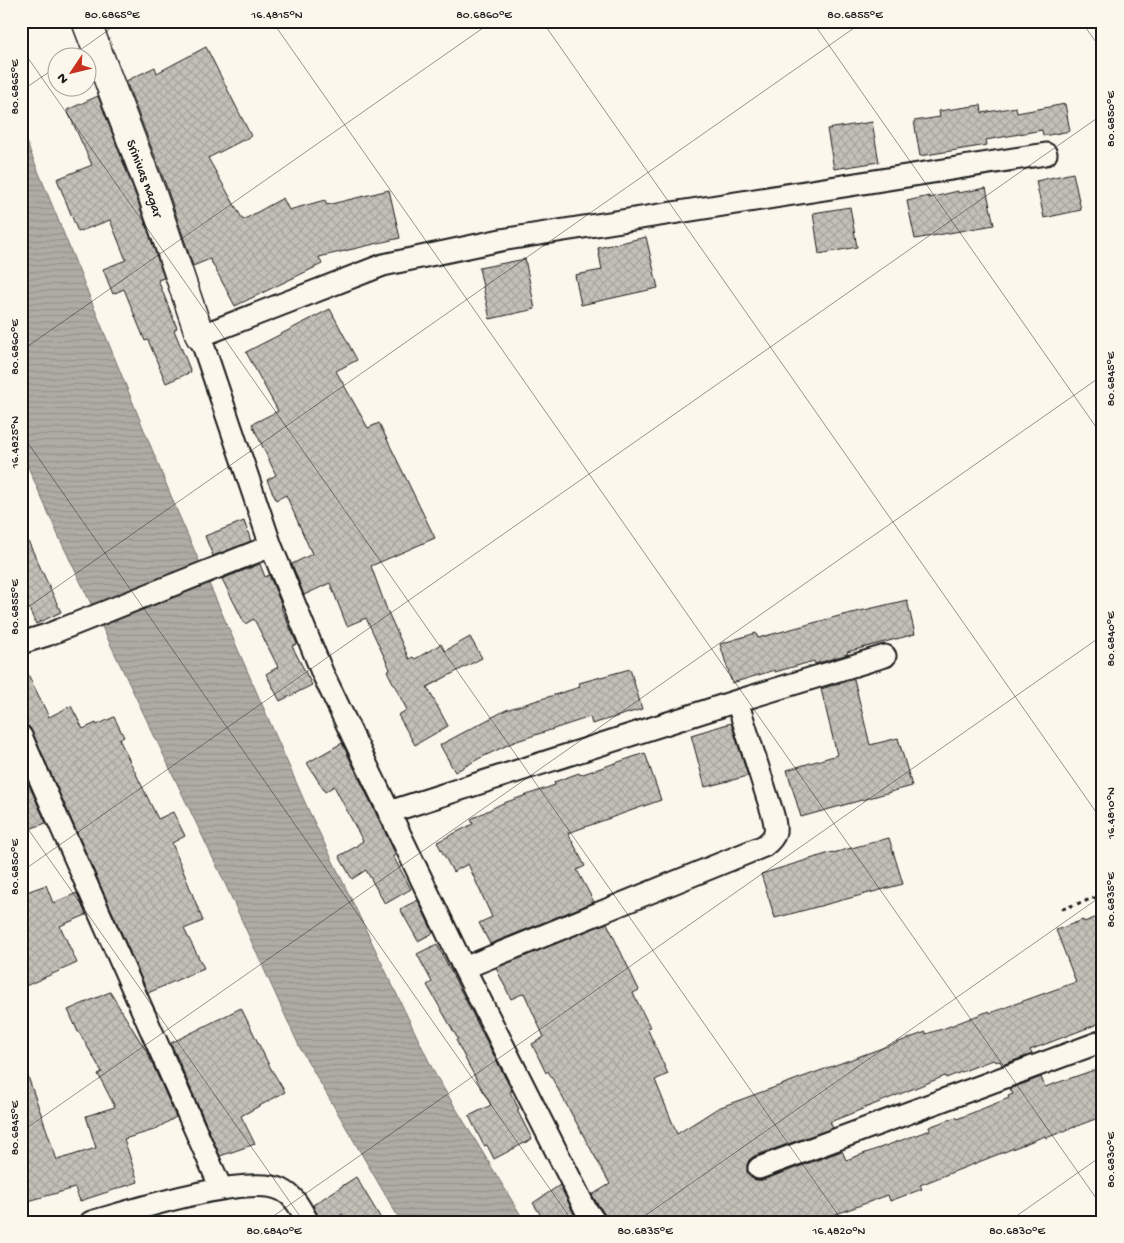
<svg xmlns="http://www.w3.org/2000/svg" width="1124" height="1243" font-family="'Gochi Hand',sans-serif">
  <defs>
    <pattern id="water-rules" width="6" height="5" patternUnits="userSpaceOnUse" patternTransform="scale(1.25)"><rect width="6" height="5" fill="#afaca5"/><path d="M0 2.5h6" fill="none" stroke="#96938d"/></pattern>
    <pattern id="building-cross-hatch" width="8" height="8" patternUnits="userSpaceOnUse" patternTransform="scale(1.25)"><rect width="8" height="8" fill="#c3c0b8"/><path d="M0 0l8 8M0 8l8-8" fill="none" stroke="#a7a49e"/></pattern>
  </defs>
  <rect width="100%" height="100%" fill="#fbf7ec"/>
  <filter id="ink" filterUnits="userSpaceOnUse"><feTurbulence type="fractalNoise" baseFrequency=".02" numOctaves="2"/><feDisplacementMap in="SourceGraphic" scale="10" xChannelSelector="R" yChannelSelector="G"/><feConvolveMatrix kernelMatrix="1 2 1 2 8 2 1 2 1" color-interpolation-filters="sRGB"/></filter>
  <g filter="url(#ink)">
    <path fill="url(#water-rules)" stroke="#74726e" d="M21,129L178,513L307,807L435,1074L525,1222H401L300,1048L222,877L58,535L21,451Z"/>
    <path fill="url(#building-cross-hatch)" stroke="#1c1c1c" d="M206,47L251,136L208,158L243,220L283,198L289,210L325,200L327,205L389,190L400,238L319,257L322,264L235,306L210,259L193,266L167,188L126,81L155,67L157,73Z
      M98,96L137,199L164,278L158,280L177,328L174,330L191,372L166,383L148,340L145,341L124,289L113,294L103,269L126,260L110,220L78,232L57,179L92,165L67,110Z
      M1065,104L1070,131L1043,136L1042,130L986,140L987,145L920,156L914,121L940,117L939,111L981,105L982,113L1016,107L1017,113Z
      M872,122L879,162L834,169L827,129Z
      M1073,173L1081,210L1044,218L1036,181Z
      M986,188L994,225L915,239L907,201L929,196V198L958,191V193Z
      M850,207L857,247L819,254L813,213Z
      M646,237L658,288L581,305L575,275L602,270L598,248Z
      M525,259L535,309L490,319L479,268Z
      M330,309L357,360L336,371L368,428L379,423L435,538L371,566L387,610L409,659L413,657L415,659L441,644L445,651L470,637L482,658L427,687L448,726L415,745L398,715L407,710L387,671L390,669L366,618L347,626L330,583L304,595L292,564L312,554L286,495L276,500L267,480L276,475L252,424L278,411L246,352Z
      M244,521L251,541L213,556L205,536Z
      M21,526L61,612L36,624L21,592Z
      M260,564L265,577L269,575L282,606L281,607L297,644L292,646L312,685L280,701L266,674L278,667L254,619L245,624L222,579Z
      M907,600L915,634L847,652L848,654L815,664L814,661L775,672V670L732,683L720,644L756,633L758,638L839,616Z
      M21,660L49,717L71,706L83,729L96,723L97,725L114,717L124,737L119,739L158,819L173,812L185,836L172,843L203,921L184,929L204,968L148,993L32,731L28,726L21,724Z
      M630,669L642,709L592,724L590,717L514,742L480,758L455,772L440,745L506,710L580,687L579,683Z
      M854,679L870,745L898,738L912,786L801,817L787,770L837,755L821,689Z
      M731,723L748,776L705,787L691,735Z
      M342,743L396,855L393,856L411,889L385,904L366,870L352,879L339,856L357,846V845L363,841L334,786L325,792L307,763Z
      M645,753L661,800L568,833L585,866L577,870L594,902L490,944L479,923L492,917L468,864L453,872L437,842L473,824L471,819L501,804L555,785L554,782L579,773L580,775Z
      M21,767L46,823L21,832Z
      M889,838L903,884L775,918L761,874L833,852V853Z
      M46,885L53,903L77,893L86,915L60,926L77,963L21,988V894Z
      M418,900L433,933L418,941L400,909Z
      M1103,915V1022L1030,1050L1032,1054L1002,1065L1000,1061L995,1062L994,1060L987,1062L946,1078L945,1076L830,1122L833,1128L754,1156L749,1160L747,1165V1172L751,1178L756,1180H763L842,1151L846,1160L930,1130L929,1127L956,1117L957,1119L1009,1098L1008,1096L1013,1094L1010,1089L1041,1077L1045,1087L1103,1067V1116L1046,1138L1045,1136L920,1185L922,1189L890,1201L888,1195L815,1222H607L605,1215L592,1195L610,1184L548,1071L546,1073L532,1044L544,1037L524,993L511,999L496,968L607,923L639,990L633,993L650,1027L647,1028L668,1074L655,1080L677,1134L718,1108L926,1032V1034L945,1028L989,1011L990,1013L1076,982L1056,930L1083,920L1084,922Z
      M437,944L512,1091L510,1092L519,1109L517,1110L532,1139L494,1159L487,1145L484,1146L469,1116L491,1105L469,1066L456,1040L458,1039L427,985L432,982L417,954Z
      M110,992L148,1054L176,1117L154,1130L124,1139L138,1182L80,1201L75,1188L21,1203V1068H25L57,1160L96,1148L86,1116L115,1107L98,1074L102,1072L79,1032H78L68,1010Z
      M241,1008L270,1067L285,1092L241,1116L255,1144L220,1156L171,1043Z
      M356,1177L383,1222H348L342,1214L330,1222H320L313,1205Z
      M560,1185L574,1214L579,1222H545L533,1203Z"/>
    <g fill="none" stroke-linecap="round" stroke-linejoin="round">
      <defs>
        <path id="minor" d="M21,643L47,635L271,546
          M21,736L221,1188
          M389,812L737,701L885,656
          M464,968L764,846C777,836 777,831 773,815L737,701
          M759,1168L1103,1041
          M91,1222C130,1211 248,1173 282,1190C295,1196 301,1210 308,1222
          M595,1222L585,1208L464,968L322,672L271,546L200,336L383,265L501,240L1046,154"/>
        <g id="tertiary">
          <path id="s1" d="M86,21L152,194L200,336"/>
        </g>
      </defs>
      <use href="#minor" stroke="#1c1c1c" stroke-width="25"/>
      <use href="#tertiary" stroke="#1c1c1c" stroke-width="31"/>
      <path stroke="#1c1c1c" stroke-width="3" stroke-dasharray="4 4" stroke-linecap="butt" d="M1062,909L1103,895"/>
      <use href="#minor" stroke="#fbf7ec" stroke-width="21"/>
      <use href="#tertiary" stroke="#fbf7ec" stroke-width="28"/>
    </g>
  </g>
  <path fill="none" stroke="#1c1c1c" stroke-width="1" stroke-opacity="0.45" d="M272,21L1103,1208M542,21L1103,822M812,21L1103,437M1081,21L1103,52M21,48L843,1222M69,58L121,21M21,91L58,66M21,351L493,21M21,433L573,1222M21,612L864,21M21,819L304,1222M21,872L1103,114M21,1132L1103,375M21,1204L34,1222M265,1222L1103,635M636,1222L1103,895M1008,1222L1103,1155"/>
  <g text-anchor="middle" stroke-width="4" stroke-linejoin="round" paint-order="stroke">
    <g font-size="14" fill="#1c1c1c" stroke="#fbf7ec">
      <text dy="5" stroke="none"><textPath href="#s1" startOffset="168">Srinivas nagar</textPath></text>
    </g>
  </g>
  <rect width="1124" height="1243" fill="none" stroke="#fbf7ec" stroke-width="55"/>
  <g transform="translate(72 72) rotate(235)"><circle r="24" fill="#fbf7ec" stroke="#a29f99"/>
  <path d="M0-4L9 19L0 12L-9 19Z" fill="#c8321e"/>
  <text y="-8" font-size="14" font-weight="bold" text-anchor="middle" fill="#1c1c1c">N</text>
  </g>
  <rect x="28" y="28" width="1068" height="1188" fill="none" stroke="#1c1c1c" stroke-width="2"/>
  <g font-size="12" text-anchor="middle" fill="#1c1c1c">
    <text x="112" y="18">80.6865°E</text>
    <text x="277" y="18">16.4815°N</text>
    <text x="484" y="18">80.6860°E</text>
    <text x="855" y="18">80.6855°E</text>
    <text transform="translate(14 87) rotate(-90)" y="4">80.6865°E</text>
    <text transform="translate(1110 119) rotate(-90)" y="4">80.6850°E</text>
    <text transform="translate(14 347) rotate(-90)" y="4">80.6860°E</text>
    <text transform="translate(1110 379) rotate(-90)" y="4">80.6845°E</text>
    <text transform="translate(14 442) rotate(-90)" y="4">16.4825°N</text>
    <text transform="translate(14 607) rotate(-90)" y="4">80.6855°E</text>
    <text transform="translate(1110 639) rotate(-90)" y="4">80.6840°E</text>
    <text transform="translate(1110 813) rotate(-90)" y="4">16.4810°N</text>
    <text transform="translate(14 867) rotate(-90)" y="4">80.6850°E</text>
    <text transform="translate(1110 900) rotate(-90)" y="4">80.6835°E</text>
    <text transform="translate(14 1128) rotate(-90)" y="4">80.6845°E</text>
    <text transform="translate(1110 1160) rotate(-90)" y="4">80.6830°E</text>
    <text x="274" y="1234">80.6840°E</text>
    <text x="645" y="1234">80.6835°E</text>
    <text x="839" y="1234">16.4820°N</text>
    <text x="1017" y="1234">80.6830°E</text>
  </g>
</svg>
